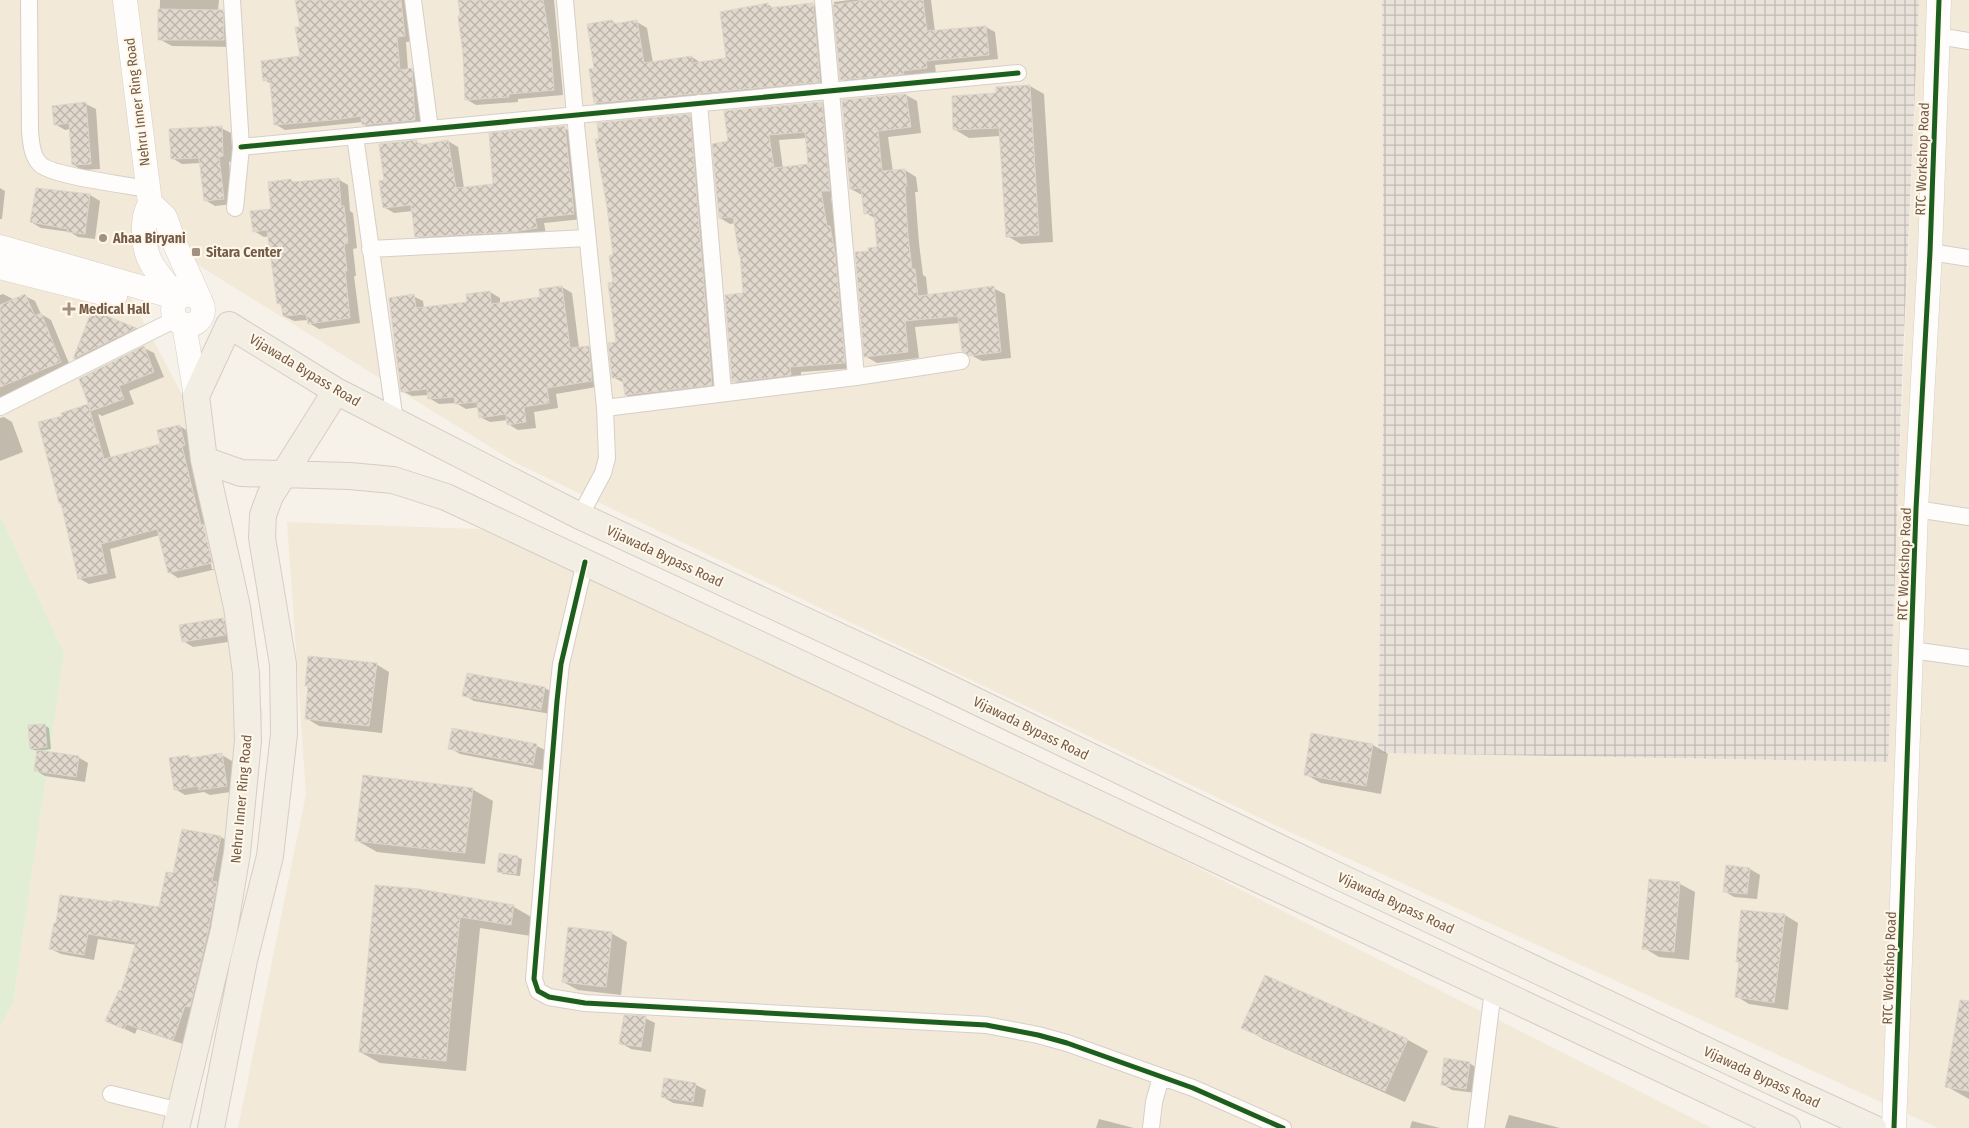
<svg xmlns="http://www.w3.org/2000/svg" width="1969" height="1128" font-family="'Fira Sans Condensed',sans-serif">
  <defs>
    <pattern id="industrial-grid" width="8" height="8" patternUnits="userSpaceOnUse" patternTransform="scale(1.25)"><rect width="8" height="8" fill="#e9e2da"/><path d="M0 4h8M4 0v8" fill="none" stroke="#c1bab3"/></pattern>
    <pattern id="building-cross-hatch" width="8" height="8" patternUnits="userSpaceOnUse" patternTransform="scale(1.25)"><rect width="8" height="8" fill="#e1d8ce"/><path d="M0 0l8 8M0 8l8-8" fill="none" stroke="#bbb2a9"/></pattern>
  </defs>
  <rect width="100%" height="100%" fill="#f6f2e9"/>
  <path fill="#f2e9d9" d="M0,0H1382L1384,359L1378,753L1887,762L1919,0H1969V1128H1938L1279,827L516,463L163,243L128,292L218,463L263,716L243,898L175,1128H0V1026L13,1004L64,653L0,515Z
    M287,522L532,531L1712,1128H238L306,794Z"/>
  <path fill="url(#industrial-grid)" d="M1382,0H1919L1903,357L1888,762L1378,753L1384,359Z"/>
  <path fill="#e1eed4" d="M0,515L64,653L13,1004L0,1026Z"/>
  <path fill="#0003" fill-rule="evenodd" d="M160,0H219L218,11H222L235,19L237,47L172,46L159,39Z
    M296,0H410L414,41L406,42L408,70H411L421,75L424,125L373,130L363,124V122L285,130L275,124L272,84L264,80L301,57V28Z
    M459,0H554L563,95L518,99V102L476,105L466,99Z
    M850,0H931L935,32L986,27L995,32L998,59L935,65L936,73L850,84L841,79L834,2Z
    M767,4L775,9L813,5L823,10L830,87L605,108L595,103L596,69L612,21L618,25L637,22L647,28L653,63L692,57L701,63L728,59Z
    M1030,86L1044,94L1053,242L1021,244L1007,236L1000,136L969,138L954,129L998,95Z
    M906,95L917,101L921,133L888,137L893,172L905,170L916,177L918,192H915L919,243L923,275L926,277L928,296L993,288L1005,294L1011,358L982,361L963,351L960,323L915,327L919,358L877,363L865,356L870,252L879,248L876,219L866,213L862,195L851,189L843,101Z
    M822,103L832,109L840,196L831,197L855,368L801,372V380L744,387L733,381L745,294L741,255L735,223L730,224L720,218L730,142ZM807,138L809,165L783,169L779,140Z
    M86,104L96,109L100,169L82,170L72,164L70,129L65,130L55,124Z
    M690,116L699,121L722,390L636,400L626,395L624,383L613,377L618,343L614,283L615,256L600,140Z
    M221,128L231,133L233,161L229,162L233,204L215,206L205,200L201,163L182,164L172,158Z
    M564,128L574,133L583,219L544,223L546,234L426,242L416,236L413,211L394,213L384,207L385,181L417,142L423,145L448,141L458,147L464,188L494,185Z
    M338,179L348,185L350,211L353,213L357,248L353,249L356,276H354L360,323L319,329L309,323L308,320L294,321L284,316L283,306L278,303L269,236L264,237L254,231L273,210L291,181L295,183Z
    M0,188L5,191L2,219H0Z
    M90,195L100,201L95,239L78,237L70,232L41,228L31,222Z
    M562,287L572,293L579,348L588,347L598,353L602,386L556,394L558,408L534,412L536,428L518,430L508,424V420L490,422L480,417L479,407L466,409L456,403L439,404L429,398V395L412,396L402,391L413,296L423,301L424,308L468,303L490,292L500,298V304L541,299Z
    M3,294L13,299L25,296L35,301L41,314L51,320L71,368L0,404V295Z
    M93,312L136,328L146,333L84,364L75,359Z
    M144,348L154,353L164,377L129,391L134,404L102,416L98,414L111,458L162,445L180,426L189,432L221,568L178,578L169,572L160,535L110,549L116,578L89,584L80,579L62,504L60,503L64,417L88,405L91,407ZM202,525H205L214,569H212Z
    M4,417L12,422L23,452L0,461V418Z
    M223,620L233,625L235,641L193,647L183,641Z
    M376,664L389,672L382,733L319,726L306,718L309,687L306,685Z
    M468,674L545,688L555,694L551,714L474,701L464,695Z
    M44,725L49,728L51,749L39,751L78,757L88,763L85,782L45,776L35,770L38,751L31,749Z
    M1373,745L1388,754L1381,794L1321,783L1305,774Z
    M537,746L547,751L543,770L460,754L450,748Z
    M222,755L232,761L237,791L210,795L204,792L185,795L175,789L188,756L193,759Z
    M472,789L493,801L485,864L377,852L356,840Z
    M183,830L221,837L231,843L195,1011L183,1044L137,1029L135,1034L107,1020L122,992L137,945L98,939L94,960L61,954L51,949L55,924L160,908L174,875Z
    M517,857L522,859L520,876L503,874L498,871Z
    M1750,869L1760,875L1757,899L1734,897L1724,891Z
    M1650,880L1680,884L1695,892L1689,960L1659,957L1644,948Z
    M376,886L514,907L533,918L531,936L480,928L466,1071L380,1063L360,1052Z
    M1742,911L1785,915L1798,923L1788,1010L1749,1004L1736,996L1741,963L1737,961Z
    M611,933L627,942L621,995L578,990L563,982Z
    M1266,977L1408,1040L1428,1051L1405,1102L1263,1039L1243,1027Z
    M645,1018L655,1023L651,1052L631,1049L621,1043Z
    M1969,1030V1099L1946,1086Z
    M1469,1063L1479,1069L1476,1093L1452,1090L1442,1084Z
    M696,1085L706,1090L703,1107L673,1103L663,1097Z
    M1509,1115L1560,1128H1505Z
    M1099,1119L1134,1128H1096Z
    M1412,1121L1440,1128H1410Z"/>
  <path fill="url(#building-cross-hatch)" stroke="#dfd6cb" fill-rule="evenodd" d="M295,0H401L405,36L397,37L400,70L412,68L415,120L362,125L361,116L333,120L274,125L270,80L263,81L261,61L300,56L295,27H300Z
    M458,0H543L551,48L554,90L509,94V97L465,100L463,53L458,16H460Z
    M865,0H923L927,31L986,26L989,55L926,61L927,68L903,71L904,74L840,80L833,5Z
    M768,3V8L813,3L820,82L594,103L589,69L594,68L587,24L612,20L613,24L637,20L644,63L692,56L693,63L726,58L720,12Z
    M158,9L223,10L224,40H158Z
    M1030,85L1039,235L1006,237L999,128L953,130L952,96L996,93V87Z
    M906,94L911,127L878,131L882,171L905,169L907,186H905L908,236L912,269H915L918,296L994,286L1001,352L969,356L962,351L958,316L905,321L908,352L864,357L855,252L869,251L868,248L877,247L874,213L864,214L861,188L850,189L842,100Z
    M86,102L91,164L72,165L69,123L54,125L52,106Z
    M822,102L830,191H821L827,226H830L835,253L845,363L790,367L791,375L732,382L725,295L743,293L740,254L739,255L733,217L719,218L712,144L728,141L724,111ZM805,132L808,164L774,168L769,135Z
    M690,114L712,385L625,395L622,377L612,378L608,343L616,342L608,283L613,282L609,256L613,255L607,207L595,139H599L597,123Z
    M222,126L223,156L219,157L224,199L204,201L199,158L171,159L169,129Z
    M565,126L574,214L535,218L537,228L513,232L415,237L411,205L383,208L379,181L384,180L379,144L417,140V143H421V145L448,140L456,188L493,184L489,133Z
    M339,178L341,206H344L348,243L344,244L347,271H345L350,318L308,324L306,314L283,316L281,303L277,304L267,230L253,232L250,211L271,209L268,182L291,179L292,182Z
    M36,188L90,194L85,234L67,232L68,229L30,222Z
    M562,286L570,348L589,346L592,381L547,388L549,403L524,407L526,422L507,425L506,414L479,418L477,402L455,404L454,397L428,399L427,389L401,392L389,298L414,294L416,308L467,302L466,294L490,291L491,304L540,297L539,289Z
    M25,294L35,316L41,313L61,362L0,387V305Z
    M92,310L136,328L73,359Z
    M144,346L154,372L119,386L124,399L91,411L79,379Z
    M88,404L104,459L160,444L157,430L180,425L185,445L182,446L201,525L203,524L212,563L168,573L157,529L101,544L107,573L78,579L61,503H59L38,422L62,416L61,413Z
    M223,618L226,635L182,642L179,625Z
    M308,656L377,663L369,726L305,719L308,686H305Z
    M467,673L545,687L541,710L462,696Z
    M45,724L47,747L30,749L28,725Z
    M452,728L537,744L533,765L448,749Z
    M1311,733L1373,744L1366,786L1304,775Z
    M37,750L79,756L76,777L34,771Z
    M222,753L227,786L199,790L198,786L174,790L169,758L189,755V758Z
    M363,775L473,788L465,853L355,841Z
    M182,829L221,836L212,881L217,882L209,927L190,1007L185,1006L173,1040L126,1024L124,1029L105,1021L119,990L121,991L136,942L88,934L84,955L49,949L54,923H56L60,895L113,902V900L159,907L166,872L173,873Z
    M499,853L518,856L516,874L497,872Z
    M1726,865L1750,868L1747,894L1723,892Z
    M1649,879L1680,882L1674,952L1642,949Z
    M375,885L419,889L514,905L511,925L460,917L446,1061L359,1052Z
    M1741,910L1785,914L1774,1003L1735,997L1739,962H1736Z
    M568,927L612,932L606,987L562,982Z
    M1265,975L1408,1039L1385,1091L1241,1028Z
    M1960,1000L1969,1001V1091L1945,1087Z
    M624,1015L646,1016L641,1047L619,1044Z
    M1444,1058L1470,1062L1466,1089L1441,1085Z
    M664,1078L696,1083L693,1102L661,1097Z"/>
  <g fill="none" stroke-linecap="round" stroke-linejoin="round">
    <defs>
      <path id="street" d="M29,0L30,131C31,143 32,156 40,164C51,176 128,185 147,189
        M232,0L241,147L235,208
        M413,0L430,129
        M565,0L575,115L605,408
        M823,0L856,377L961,361
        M1938,36L1969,41
        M699,103L723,392
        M355,136L395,421
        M241,147L1018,73
        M370,249L587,238
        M1930,252L1969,258
        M0,407L176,319
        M1916,509L1969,517
        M580,516L603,473L607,458L605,408L856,377
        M585,562L561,664L557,701L534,979L538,991L549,997L585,1003L986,1025L1038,1035L1067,1043L1193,1088L1283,1128
        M1912,650L1969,658
        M111,1094L180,1111
        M1151,1128L1154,1102L1161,1077
        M1476,1128L1493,990"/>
      <path id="secondary" d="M125,0L150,203C145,213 144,219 144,230C143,262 159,274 178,298
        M150,203L165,217L174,242L200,300
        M0,247L178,298
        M0,267L115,296
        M173 310a15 15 0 1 1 30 0a15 15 0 1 1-30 0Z
        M184,324L196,396
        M1894,1128L1916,509L1930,252L1939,0"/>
      <path id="primary" d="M204,460L241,473L350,476L393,480L446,497L1787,1128
        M176,1128L224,930L237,853L248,741L246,673L237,607L204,460L196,396L229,325L336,391L580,516L922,675L1336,875L1792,1091L1873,1128
        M211,1128L244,960L270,856L284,734L283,664L262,538L263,515L270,496L336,391"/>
    </defs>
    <use href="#street" stroke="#d5cfc6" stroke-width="18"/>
    <use href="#secondary" stroke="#d6cfc6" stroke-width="25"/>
    <use href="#primary" stroke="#d5cdc5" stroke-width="28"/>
    <use href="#street" stroke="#fefdfc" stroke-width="16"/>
    <use href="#secondary" stroke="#fefdfc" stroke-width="24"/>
    <use href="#primary" stroke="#f2eee4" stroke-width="26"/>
    <defs>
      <path id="cycleway" d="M241,147L1018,73
        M585,562L561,664L557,701L534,979L538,991L549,997L585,1003L986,1025L1038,1035L1067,1043L1193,1088L1283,1128
        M1894,1128L1916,509L1930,252L1939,0"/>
    </defs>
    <use href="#cycleway" stroke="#fff8ea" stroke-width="8"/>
    <use href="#cycleway" stroke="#1b5e20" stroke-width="5"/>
  </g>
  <g fill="#a29081" stroke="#fff8ea" stroke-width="2">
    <circle cx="103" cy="238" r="5"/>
    <rect x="191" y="247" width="10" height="10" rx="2.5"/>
    <path d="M66.5 301.5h5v5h5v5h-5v5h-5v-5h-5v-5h5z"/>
  </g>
  <g text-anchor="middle" stroke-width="4" stroke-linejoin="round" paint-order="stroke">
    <g font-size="14" fill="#755c49" stroke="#fff8ea">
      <text transform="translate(137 102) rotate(-97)" y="5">Nehru Inner Ring Road</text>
      <text transform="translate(1922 159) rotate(-88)" y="5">RTC Workshop Road</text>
      <text transform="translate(305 370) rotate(31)" y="5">Vijawada Bypass Road</text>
      <text transform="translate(665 556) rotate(25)" y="5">Vijawada Bypass Road</text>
      <text transform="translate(1904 564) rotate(-88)" y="5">RTC Workshop Road</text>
      <text transform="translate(1031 728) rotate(26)" y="5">Vijawada Bypass Road</text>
      <text transform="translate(241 799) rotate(-85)" y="5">Nehru Inner Ring Road</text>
      <text transform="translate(1396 903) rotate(25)" y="5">Vijawada Bypass Road</text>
      <text transform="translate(1889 968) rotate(-88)" y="5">RTC Workshop Road</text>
      <text transform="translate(1762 1077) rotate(25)" y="5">Vijawada Bypass Road</text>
    </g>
    <g font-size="14" font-weight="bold" fill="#755c49" stroke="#fff8ea" text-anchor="start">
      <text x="113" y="243">Ahaa Biryani</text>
      <text x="206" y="257">Sitara Center</text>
      <text x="79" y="314">Medical Hall</text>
    </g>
  </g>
</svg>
